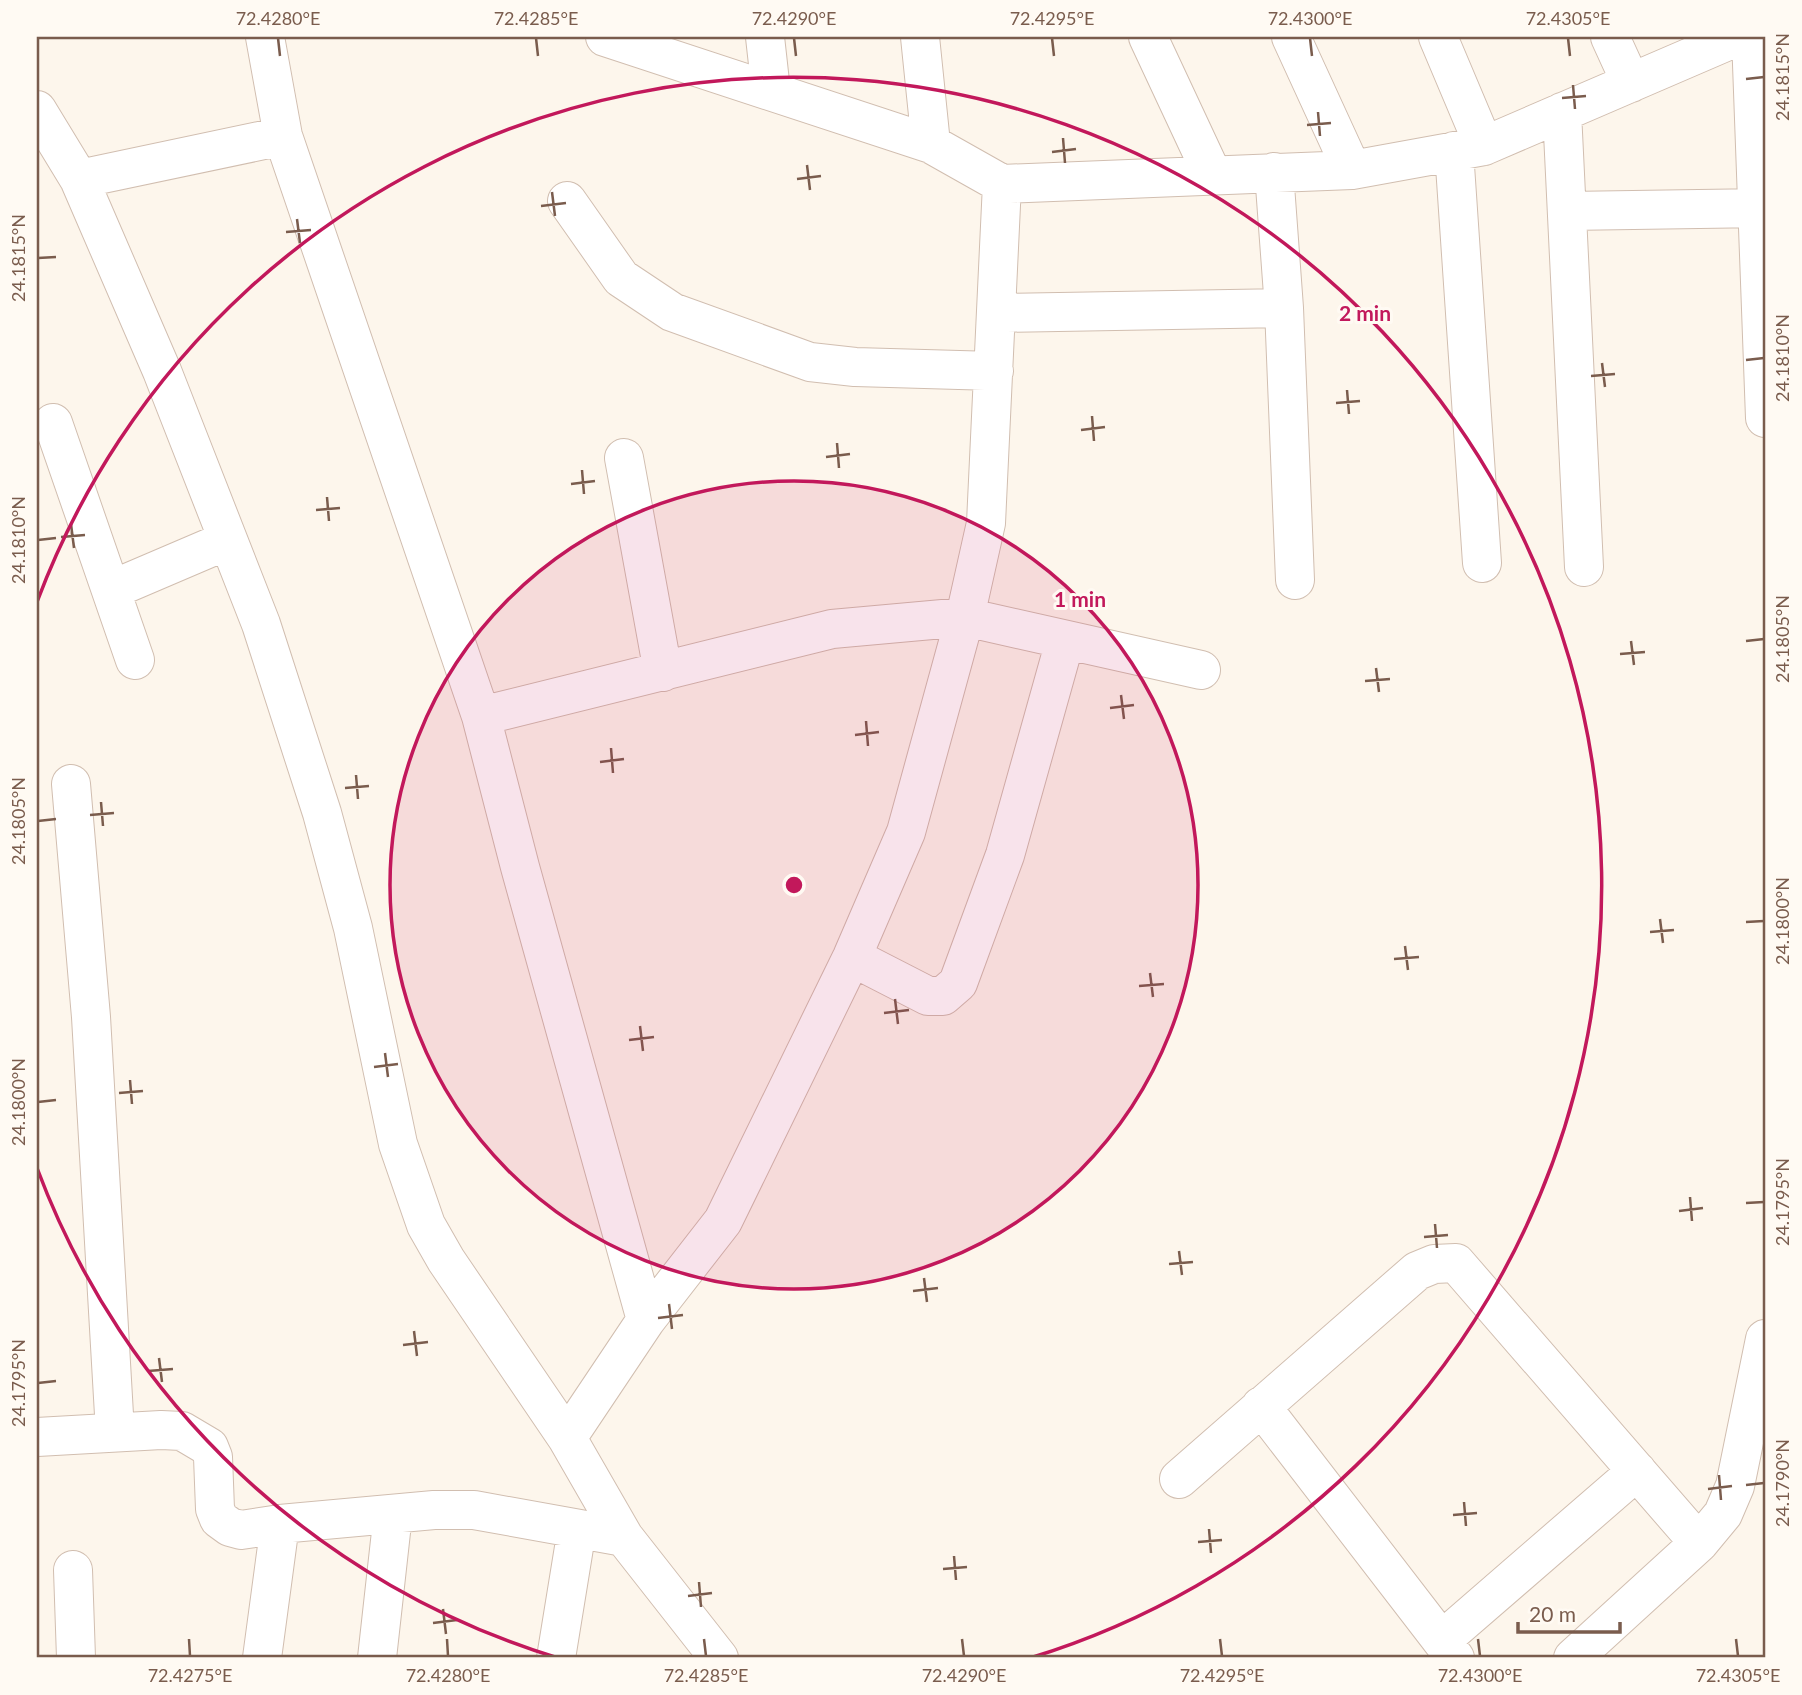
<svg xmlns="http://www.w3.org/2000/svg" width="1802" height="1695" font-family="Lato,sans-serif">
  <rect width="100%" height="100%" fill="#fdf6ec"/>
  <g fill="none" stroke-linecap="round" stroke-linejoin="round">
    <defs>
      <path id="street" d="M265,37L283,136L481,716L520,867L646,1320
        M605,37L931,144L1002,184L1352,170L1484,146L1737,37
        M765,37L771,91
        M920,37L931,144
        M1148,37L1212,174
        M1291,37L1352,170
        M1438,37L1484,146
        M1610,37L1631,83
        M1751,37L1765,418
        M37,110L79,179L162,371L261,624L322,813L353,928L398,1144L426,1225L446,1260L567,1438
        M1562,112L1584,567
        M1454,151L1482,563
        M1274,172L1284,308L1295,580
        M79,179L283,136
        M567,201L621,278L672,312L810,362L855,367L994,371
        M1567,211L1765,208
        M996,313L1284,308
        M53,423L135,660
        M624,458L663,672
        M111,590L228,540
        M481,716L832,629L965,617L1201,670
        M71,784L91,1017L115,1432
        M852,957L928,996H943L958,983L1005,855L1065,641
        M1261,1406L1455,1658
        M37,1437L161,1430L182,1431L209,1447L213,1457L215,1509L219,1519L230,1527L241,1530L280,1524L434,1510H474L624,1537
        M1179,1479L1417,1271L1434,1264L1456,1263L1699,1543
        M73,1570L76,1658
        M1442,1640L1637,1471
        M262,1658L280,1524
        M377,1658L393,1514
        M556,1658L577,1529
        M719,1658L624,1537L567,1438L646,1320L723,1221L852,957L906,832L965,617L986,523L1002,184
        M1573,1658L1699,1543L1723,1514L1735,1486L1765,1339"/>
    </defs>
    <use href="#street" stroke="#d1beb0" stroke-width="40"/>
    <use href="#street" stroke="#fff" stroke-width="38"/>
  </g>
  <path fill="none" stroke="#7a5c4d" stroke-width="2.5" d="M278,38L280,56M536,38L538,56M794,38L796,56M1052,38L1054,56M1310,38L1312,56M1568,38L1570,56M1746,79L1764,77M1573,85L1575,109M1562,98L1586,96M1318,112L1320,136M1307,125L1331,123M1063,138L1065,163M1052,152L1076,149M807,165L810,190M797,179L821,176M552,192L555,216M541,206L566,203M297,219L300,243M286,232L311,230M38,258L56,257M1746,360L1764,358M1602,363L1605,387M1591,376L1615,374M1347,390L1349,414M1336,403L1360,401M1092,416L1094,441M1081,430L1105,427M837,443L839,468M826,457L850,454M582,470L584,494M571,484L595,481M327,497L329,521M316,510L340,508M71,524L74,548M61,537L85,535M38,540L56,538M1631,641L1634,665M1746,641L1764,639M1620,654L1645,652M1376,668L1379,692M1365,681L1390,679M1121,695L1124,719M1110,708L1134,705M866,721L868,746M855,735L879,732M611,748L613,773M600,762L624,759M356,775L358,799M345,788L369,786M101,802L103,826M90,815L114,813M38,821L56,819M1660,919L1663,943M1746,922L1764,921M1650,932L1674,930M1405,946L1408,970M1394,959L1419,957M1150,973L1153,997M1139,986L1164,984M895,999L898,1024M884,1013L909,1010M640,1026L643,1051M629,1040L654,1037M385,1053L388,1077M374,1067L398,1064M130,1080L132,1104M119,1093L143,1091M38,1102L56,1100M1690,1197L1692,1221M1746,1203L1764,1202M1679,1211L1703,1208M1435,1224L1437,1248M1424,1237L1448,1235M1179,1251L1182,1275M1169,1264L1193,1262M924,1278L927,1302M913,1291L938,1288M669,1304L672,1329M658,1318L683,1315M414,1331L417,1356M403,1345L428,1342M159,1358L162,1382M148,1371L173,1369M38,1383L56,1381M1719,1475L1721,1500M1746,1485L1764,1483M1708,1489L1732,1486M1464,1502L1466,1526M1453,1515L1477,1513M1209,1529L1211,1553M1198,1542L1222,1540M954,1556L956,1580M943,1569L967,1567M699,1582L701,1607M688,1596L712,1593M443,1609L446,1634M433,1623L457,1620M189,1639L190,1656M447,1639L448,1656M704,1639L706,1656M962,1639L964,1656M1220,1639L1222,1656M1478,1639L1480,1656M1736,1639L1738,1656"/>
  <circle cx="794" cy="885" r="404" fill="#c2185b" fill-opacity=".12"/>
  <g fill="none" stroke="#c2185b" stroke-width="3.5">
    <circle cx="794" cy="885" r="404"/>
    <path d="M558 1658A808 808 0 0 1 37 1168M37 602A808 808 0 1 1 1030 1658"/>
  </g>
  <circle cx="794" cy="885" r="10" fill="#c2185b" stroke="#fffaf3" stroke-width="3.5"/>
  <g font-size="21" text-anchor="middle" font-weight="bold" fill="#c2185b" stroke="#fffaf3" stroke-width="6" stroke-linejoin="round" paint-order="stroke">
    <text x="1365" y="321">2 min</text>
    <text x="1080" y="607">1 min</text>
  </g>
  <rect width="1802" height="1695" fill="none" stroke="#fffaf3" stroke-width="77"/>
  <path d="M1518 1622v10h102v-10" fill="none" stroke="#7a5c4d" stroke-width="3.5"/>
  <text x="1529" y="1622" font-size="21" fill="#7a5c4d" stroke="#fffaf3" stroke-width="5" paint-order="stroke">20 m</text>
  <rect x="38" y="38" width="1726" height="1618" fill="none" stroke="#7a5c4d" stroke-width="2.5"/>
  <g font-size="18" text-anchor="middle" fill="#7a5c4d">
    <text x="278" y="25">72.4280°E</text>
    <text x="536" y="25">72.4285°E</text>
    <text x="794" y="25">72.4290°E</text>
    <text x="1052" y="25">72.4295°E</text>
    <text x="1310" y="25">72.4300°E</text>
    <text x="1568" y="25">72.4305°E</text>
    <text transform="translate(1783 77) rotate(-90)" y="6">24.1815°N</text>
    <text transform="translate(19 258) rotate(-90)" y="6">24.1815°N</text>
    <text transform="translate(1783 358) rotate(-90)" y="6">24.1810°N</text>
    <text transform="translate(19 540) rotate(-90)" y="6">24.1810°N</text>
    <text transform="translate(1783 639) rotate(-90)" y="6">24.1805°N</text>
    <text transform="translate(19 821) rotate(-90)" y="6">24.1805°N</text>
    <text transform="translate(1783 921) rotate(-90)" y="6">24.1800°N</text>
    <text transform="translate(19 1102) rotate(-90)" y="6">24.1800°N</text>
    <text transform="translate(1783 1202) rotate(-90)" y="6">24.1795°N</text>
    <text transform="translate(19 1383) rotate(-90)" y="6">24.1795°N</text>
    <text transform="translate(1783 1483) rotate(-90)" y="6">24.1790°N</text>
    <text x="190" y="1682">72.4275°E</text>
    <text x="448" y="1682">72.4280°E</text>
    <text x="706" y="1682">72.4285°E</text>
    <text x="964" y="1682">72.4290°E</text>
    <text x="1222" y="1682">72.4295°E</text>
    <text x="1480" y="1682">72.4300°E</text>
    <text x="1738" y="1682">72.4305°E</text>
  </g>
</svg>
